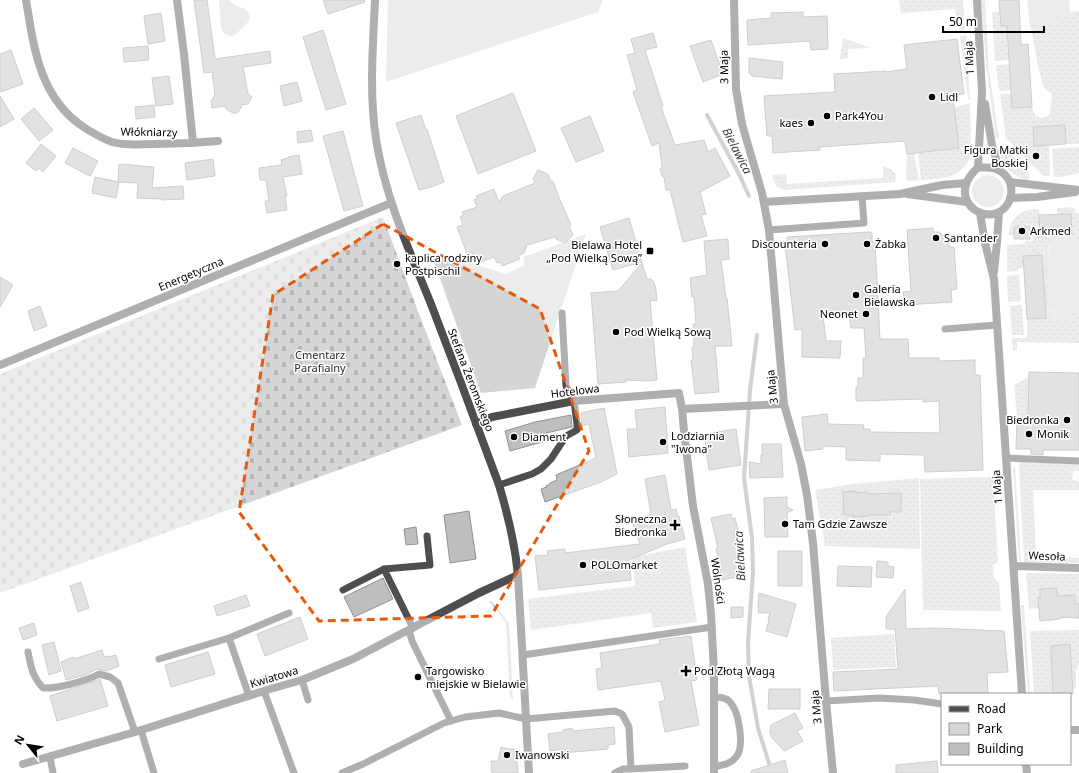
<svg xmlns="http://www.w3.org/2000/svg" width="1079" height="773" font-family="'Noto Sans',sans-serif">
  <defs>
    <pattern id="grass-dots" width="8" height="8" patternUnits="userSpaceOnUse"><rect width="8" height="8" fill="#d5d5d5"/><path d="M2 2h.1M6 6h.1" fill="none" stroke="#b5b5b5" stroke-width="1.8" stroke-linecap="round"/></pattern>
    <pattern id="cemetery-stones" width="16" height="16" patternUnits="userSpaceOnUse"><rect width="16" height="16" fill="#d5d5d5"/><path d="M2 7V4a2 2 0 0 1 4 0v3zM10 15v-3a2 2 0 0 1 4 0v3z" fill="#b5b5b5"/></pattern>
  </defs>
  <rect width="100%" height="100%" fill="#fff"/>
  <path fill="url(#grass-dots)" d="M899,0H963L965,32L960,33L955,9L901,13Z
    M981,0H985L989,71L999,138L996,139L986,66Z
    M1079,11V144H1066L1065,125L1033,127L1034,146L1049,145L1050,176H1043L1006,138L1000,94H1011L1013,108L1032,107L1035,115L1040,118L1046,117L1050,114L1052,94L1044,88L1040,75L1029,19L1034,20L1071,16L1070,12Z
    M992,12H1000L1001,26H1013L1009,60L995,61Z
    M966,35L970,100H969L967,93L960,36Z
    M843,38L871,48L848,49V58L840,59Z
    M1010,64L1011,90L999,91L996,65Z
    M970,103L971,154C965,178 941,179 921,180L918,153L959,148L954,108Z
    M1079,147V173L1062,177H1054L1052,149Z
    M1005,148L1029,173V181C1013,177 1000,165 998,149Z
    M914,153L919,180L909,181H907L906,175L907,154Z
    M883,166C889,168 893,169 896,175L895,182L785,190C775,188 775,184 772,175L786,174L787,184L883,178Z
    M1072,207L1074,208L1075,212L1079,214V242L1048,245L1053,321L1072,310H1079V343L1017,342V350H1013L1012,338H1027V319L1045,318L1042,256H1023V268H1019L1018,271L1007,272V245L1025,244L1026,241H1033L1032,227H1014V235H1009C1008,218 1024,208 1039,209L1040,235L1072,234L1058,215L1057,208Z
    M1019,275L1021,301L1008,302L1007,276Z
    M1022,305L1024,335H1012L1010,306Z
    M1028,378V419H1017L1014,385Z
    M1021,462L1079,464V471H1073L1072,480L1079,481V490H1033L1036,556L1079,558V563L1024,562L1019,465Z
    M1013,467H1015L1021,561H1019Z
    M993,477L998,562L993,565L994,578L999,583L1001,611L923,610L920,479Z
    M919,478L920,549L825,546L815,490L853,484Z
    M685,547L697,622L653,628L651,613L531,630L528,599L635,586L633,557Z
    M1026,573L1079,574V604H1075L1074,618L1060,619L1059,597L1038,598L1039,608L1029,609Z
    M491,601L509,623L513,700L510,698L506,623L490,602Z
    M1021,605H1024L1030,694H1028Z
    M1079,630V664L1076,671V688L1073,689L1070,644L1051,646L1053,694H1034L1030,631Z
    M894,634L896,667L833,670L831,638Z"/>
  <path fill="url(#cemetery-stones)" d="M383,217L419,314L462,425L0,593V374Z"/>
  <path fill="#d5d5d5" d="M219,0H229C231,2 234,5 237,6C247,9 250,10 249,21L235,35L230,36L223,33L221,27Z
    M388,0H603L598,12L386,82Z
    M1027,0H1069L1071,17L1034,20L1029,19Z
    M972 191a16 16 0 1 1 32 0a16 16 0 1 1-32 0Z
    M586,234L535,388L481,393L434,262L448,256L506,274L524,266V257Z
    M1079,242V310L1072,311V322H1053L1048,244Z"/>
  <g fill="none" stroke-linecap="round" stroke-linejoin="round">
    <path stroke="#9c9c9c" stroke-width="4" d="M707,115L739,174L749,196
      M757,335L750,390L744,478L752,538L753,572L748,642L749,676L758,728L772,773"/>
  </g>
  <path fill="#bebebe" stroke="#929292" d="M194,0H207L215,59L270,51L271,63L243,67L248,94L252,97L248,104L241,105V108L237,113H233L226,109L225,106L212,108L211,101L215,95L212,72L204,73Z
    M323,0H364L365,2L328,14Z
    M999,0H1019L1021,45L1028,44L1032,107L1012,108L1007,26H1001Z
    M803,12V17L827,16L828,49L811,50L810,41L748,45L747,20L771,18V13Z
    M161,13L165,41L148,44L144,16Z
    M323,30L346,104L326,110L303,37Z
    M653,33L657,47L645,50L663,106L661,107L675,145L704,140L708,152L715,148L730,176L700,192L706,214L701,215L707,236L683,242L670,190H666L664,177L662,176L660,169L662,167L659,143L652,146L633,92L637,90L627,55L635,53L631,39Z
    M957,39L964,94L952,95L954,106L959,148L907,154L905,141L820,147V150L773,153L772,136H767L764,96L835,92L834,74L886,71V72L907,69L904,45Z
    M711,40L723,74L703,82L690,46Z
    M148,46L149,60L124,62L123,48Z
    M11,50L23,84L0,92V54Z
    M749,58L783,62L782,79L752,76L749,73Z
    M169,76L173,104L156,106L152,78Z
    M297,82L302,101L284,106L280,86Z
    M513,93L536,151L478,174L456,116Z
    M0,96L14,119L0,127Z
    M154,105L155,117L136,119L135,107Z
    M34,108L53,130L39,141L21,119Z
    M421,115L426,130L427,129L444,182L431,187L419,190L396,123Z
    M590,116L604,151L576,162L561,128Z
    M1065,125L1066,144L1034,146L1033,127Z
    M311,130L313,141L298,143L297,132Z
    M343,131L363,206L344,211L323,136Z
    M41,144L56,156L43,172L38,168L36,171L26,163Z
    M73,148L98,161L90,176L65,163Z
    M299,155L302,174L283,177L287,196H285L287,210L267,213L265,201H269L266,180H260L259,168L282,165L281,160L288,158V157Z
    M213,159L215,176L187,180L185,163Z
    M119,164L154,167L152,188L183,186L184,199L162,200V199L137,198L138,183L118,182Z
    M538,170L548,174L551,182L553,181L561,203V202L571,225L569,226L573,235L565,243L556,239L555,237L527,245L524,253L518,256L520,259L502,266L500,262L497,263L494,257L481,262L479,259L475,260L472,252L467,254L457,227L463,225L460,217L463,216L462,212L477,207L474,200L477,199L476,196L494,189L499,202L503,196L535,183L533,179Z
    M95,177L119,182L116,198L92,193Z
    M1071,214L1072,234L1040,235L1039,215Z
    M629,218L642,262L613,270L600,227Z
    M1014,227H1030V239H1014Z
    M933,228V232H939L949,241V247H954L957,289L951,290L952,302L904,305L903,292L911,291L907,230Z
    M869,232L872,233V242H875L880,339H908L909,358H939V361L975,360V375H980L983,470L925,472L924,455L880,454V461L846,460V447L822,446L823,449L805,451L802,417L827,414L828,424L864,425L863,429H870V432L940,433L939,401L923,402V399L856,401V387H858V378H863V358H866L864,328H851L849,315L823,316L826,341H841L840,358L802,357V329L795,330L785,245L787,244V237Z
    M728,239L729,259L721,260L726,298H727L732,346H715L719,392L695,394L691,360H693L692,347H694L693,324H696L694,297H692L690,278L707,275L704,241Z
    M1042,255L1046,318L1027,319L1023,256Z
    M642,263L647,279H651L654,282L656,290L657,301L650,300L657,380L646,381L626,380V382L598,384L591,293L618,291Z
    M0,277L13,285L0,307Z
    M40,306L47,326L34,331L28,311Z
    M1029,372L1079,373V450H1043V455L1031,454V449H1016L1017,419H1028Z
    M665,407L668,453L629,457L627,429H637L635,410Z
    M604,408L617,474L601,482L545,502L541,489L547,487L546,486L550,484V483L557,480L556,475L596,458L589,424L582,426L581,413Z
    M571,415L572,427L546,433L549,440L510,451L505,431L535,422Z
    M736,429L741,465L709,470L704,434Z
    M762,444H781L783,477L750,478L749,462L761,464V455L762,456Z
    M665,475L671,510L676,509L678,517L679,516L685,539L667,544L629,560L631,580L539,590L535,556L548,555L547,551L565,549V553L640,544L632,521L651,514L645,479Z
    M856,491V493L867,492L868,494L901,493V512H890V515H869V516L853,517V515H844L843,492Z
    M787,497V507L793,510L787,513L788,537H765L764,498Z
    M469,511L476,559L450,563L444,515Z
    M731,514L732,519L735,518L738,530L734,531L742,576L722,580L716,548H718L711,518Z
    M416,527L418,544L406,545L404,529Z
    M778,551H802V586H778Z
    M877,561L888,562V566L894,567L893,578L876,577Z
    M838,566L872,567L871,587L837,586Z
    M383,578L393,599L354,617L344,597Z
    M81,582L89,608L78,612L70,586Z
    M1057,588V596L1075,595V604H1079V618L1060,617V619L1040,621L1038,598H1040V589Z
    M905,589L906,629L935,628L1004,631L1008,672L987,673L988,693L939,694L938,686L834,691L833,672L898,669L895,629H886V617Z
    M759,593L796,604L787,637L766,631L769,620H768L770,613H758Z
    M246,595L250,606L217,616L214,606Z
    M731,607H743V617L731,618Z
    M300,617L308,639L265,656L257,634Z
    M34,623L37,635L23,640L19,628Z
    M691,636L697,680L691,681L699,725L665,732L659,702L665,700L661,681L598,690L596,669L602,668L600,653L660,644L659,640Z
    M54,642L61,671L49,675L42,645Z
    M1070,644L1073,694H1053L1051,646Z
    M102,650L104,657L108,656V657L116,655L119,666L106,671L97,669L85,675L66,680L61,662L73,657L74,659Z
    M208,652L215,674L171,687L165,665Z
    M100,679L108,706L57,721L50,696Z
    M769,689H800V709H768Z
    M795,713L803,728L797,731L803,741L784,751L772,738L770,732L771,725Z
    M614,727L615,744L608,745V749L562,753V749L550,751L548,734L563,732V730L572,728L573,731Z
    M501,747L509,749H515V762H517L518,773H492L491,761H498Z
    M785,760L788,773H751V771Z
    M937,761L938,773H896V765Z"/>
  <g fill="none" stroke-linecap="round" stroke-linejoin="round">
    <path stroke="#4e4e4e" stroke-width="7" d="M769,230L864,223L862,196
      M945,329L997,325
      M1006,458L1079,461
      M499,485L532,474L541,469L551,459L566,436L577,430V424L574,401L566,386L562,313
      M384,569L430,565L427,536
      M343,590L384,569L413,628
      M409,630L412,641L451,721
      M229,638L289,613
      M28,652C31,667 32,676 43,688C57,689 86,681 99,674L110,677L118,683L135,732
      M523,655L712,627
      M159,659L229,638L249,696
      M302,680L308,700
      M264,691L294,773
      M826,701L879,698L914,700L942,704
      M141,730L154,773
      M50,757L53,773
      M714,767C722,765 731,764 736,757C745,747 739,710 729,701C725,697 719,697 714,697
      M631,769L685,766
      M342,773L363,764L444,723L465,717L499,713L526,719L615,711L622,714L629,727L631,769H623L615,773"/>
    <path stroke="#4e4e4e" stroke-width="8" d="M26,0C34,49 40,99 85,128C93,133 103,139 112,142C126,146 140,144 155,144C176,144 197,143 218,141
      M177,0L184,54L193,143
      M734,0L736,89L742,124L762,193L769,230L784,404L801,464L807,495L813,543L826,701L833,773
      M977,0L982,92L978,167
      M985,104L992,145L999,170
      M978,167C983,168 988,167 993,168C1002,170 1010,178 1011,187C1012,193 1011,199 1007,205C991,227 956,207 967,182C969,176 974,172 978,167Z
      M1010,182L1079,190
      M907,194L967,202
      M1010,198L1037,197L1075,192
      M764,202L900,194L942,185L966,183
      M980,213L985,243L994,279L1022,694
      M994,272L997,242L999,212
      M0,365L391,203
      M682,409L784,404
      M476,424L492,417L574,401L679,393L682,409L684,431L693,506L708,584L711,614L714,672V773
      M1014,566L1079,568
      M1070,730H1079
      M23,764L135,732L270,689L302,680L353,659L479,593L518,575
      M1026,764L1027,773"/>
    <path stroke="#4e4e4e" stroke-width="8" d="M375,0C373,46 369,93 376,139C385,197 409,250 431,304C454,364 477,425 499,485C508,515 515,544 518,575L529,773"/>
  </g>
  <path d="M0 0H1079V773H0ZM383,224L540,309L589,451L491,616L319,621L239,512L273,295Z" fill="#fff" fill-opacity=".55" fill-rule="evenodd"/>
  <path fill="none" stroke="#e8590c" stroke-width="3" stroke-dasharray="8 5" stroke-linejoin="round" d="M383,224L540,309L589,451L491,616L319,621L239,512L273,295Z"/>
  <g fill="#000" stroke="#fff" stroke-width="1.5">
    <circle cx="932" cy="97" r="4"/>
    <circle cx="827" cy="116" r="4"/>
    <circle cx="811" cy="123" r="4"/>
    <circle cx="1036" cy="156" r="4"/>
    <circle cx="1022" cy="231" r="4"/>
    <circle cx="936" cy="238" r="4"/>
    <circle cx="825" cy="244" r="4"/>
    <circle cx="867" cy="244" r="4"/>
    <rect x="646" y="247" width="8" height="8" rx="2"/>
    <circle cx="397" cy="264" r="4"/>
    <circle cx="856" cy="295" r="4"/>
    <circle cx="866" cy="314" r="4"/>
    <circle cx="616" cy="332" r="4"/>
    <circle cx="1067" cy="420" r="4"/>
    <circle cx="1029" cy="434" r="4"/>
    <circle cx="514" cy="437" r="4"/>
    <circle cx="663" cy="442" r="4"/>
    <circle cx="785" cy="524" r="4"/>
    <path d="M673 519h4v4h4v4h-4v4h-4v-4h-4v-4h4z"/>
    <circle cx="583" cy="565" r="4"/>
    <path d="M684 665h4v4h4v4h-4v4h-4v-4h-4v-4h4z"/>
    <circle cx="418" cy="677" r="4"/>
    <circle cx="507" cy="755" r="4"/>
  </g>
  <g text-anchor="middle" stroke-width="3" stroke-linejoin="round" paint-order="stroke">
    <g font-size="11" fill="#000" stroke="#fff">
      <text transform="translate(969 58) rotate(-93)" y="4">1 Maja</text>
      <text transform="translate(724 67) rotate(-91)" y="4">3 Maja</text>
      <text transform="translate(149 132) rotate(1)" y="4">Włókniarzy</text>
      <text transform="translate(191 274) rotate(-23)" y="4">Energetyczna</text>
      <text transform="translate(471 380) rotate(69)" y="4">Stefana Żeromskiego</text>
      <text transform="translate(772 387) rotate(-97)" y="4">3 Maja</text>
      <text transform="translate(575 391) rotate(-7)" y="4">Hotelowa</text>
      <text transform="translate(997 487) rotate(-94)" y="4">1 Maja</text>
      <text transform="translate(1047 556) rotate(2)" y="4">Wesoła</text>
      <text transform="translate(718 581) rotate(82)" y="4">Wolności</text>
      <text transform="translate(274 677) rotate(-17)" y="4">Kwiatowa</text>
      <text transform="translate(816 707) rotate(-95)" y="4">3 Maja</text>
    </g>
    <g font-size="11" fill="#000" stroke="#fff" text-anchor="start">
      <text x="940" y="101">Lidl</text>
      <text x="835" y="120">Park4You</text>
      <text x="803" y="127" text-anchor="end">kaes</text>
      <text x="1028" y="154" text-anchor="end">Figura Matki<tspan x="1028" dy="13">Boskiej</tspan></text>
      <text x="1030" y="235">Arkmed</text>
      <text x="944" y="242">Santander</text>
      <text x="817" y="248" text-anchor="end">Discounteria</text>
      <text x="875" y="248">Żabka</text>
      <text x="642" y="249" text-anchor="end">Bielawa Hotel<tspan x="642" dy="13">„Pod Wielką Sową”</tspan></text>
      <text x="405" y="262">kaplica rodziny<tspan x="405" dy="13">Postpischil</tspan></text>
      <text x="864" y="293">Galeria<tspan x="864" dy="13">Bielawska</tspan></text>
      <text x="858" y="318" text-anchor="end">Neonet</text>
      <text x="624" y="336">Pod Wielką Sową</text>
      <text x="1059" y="424" text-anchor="end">Biedronka</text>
      <text x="1037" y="438">Monik</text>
      <text x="671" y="440">Lodziarnia<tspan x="671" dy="13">"Iwona"</tspan></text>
      <text x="522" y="441">Diament</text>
      <text x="667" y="523" text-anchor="end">Słoneczna<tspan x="667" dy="13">Biedronka</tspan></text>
      <text x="793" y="528">Tam Gdzie Zawsze</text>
      <text x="591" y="569">POLOmarket</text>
      <text x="426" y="675">Targowisko<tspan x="426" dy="13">miejskie w Bielawie</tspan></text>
      <text x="694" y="675">Pod Złotą Wagą</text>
      <text x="515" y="759">Iwanowski</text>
    </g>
    <g font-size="11" fill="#2c2c2c" stroke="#fff">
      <text x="320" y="359">Cmentarz<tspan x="320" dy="13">Parafialny</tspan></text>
    </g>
    <g font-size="12" font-style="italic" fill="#3d3d3d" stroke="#fff">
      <text transform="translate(737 151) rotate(63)" y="4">Bielawica</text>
      <text transform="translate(740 556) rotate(-93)" y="4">Bielawica</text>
    </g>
  </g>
  <rect x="941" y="693" width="130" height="72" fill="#ffffff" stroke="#999999"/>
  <rect x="949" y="706" width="20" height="6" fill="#4e4e4e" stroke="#999999"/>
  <text x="977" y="713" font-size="12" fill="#000000">Road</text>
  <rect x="949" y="723" width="20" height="12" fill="#d5d5d5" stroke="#999999"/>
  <text x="977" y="733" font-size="12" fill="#000000">Park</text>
  <rect x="949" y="743" width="20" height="12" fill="#bebebe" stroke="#999999"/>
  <text x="977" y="753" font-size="12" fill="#000000">Building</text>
  <g transform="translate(28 745) rotate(300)" stroke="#ffffff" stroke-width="3" paint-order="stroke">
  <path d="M0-3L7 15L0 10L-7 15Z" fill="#000000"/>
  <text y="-6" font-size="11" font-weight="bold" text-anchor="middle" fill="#000000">N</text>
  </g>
  <path d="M943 26v6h101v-6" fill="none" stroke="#000000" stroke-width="2"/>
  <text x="949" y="26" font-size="12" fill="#000000" stroke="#ffffff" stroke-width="3" paint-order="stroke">50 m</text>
</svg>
